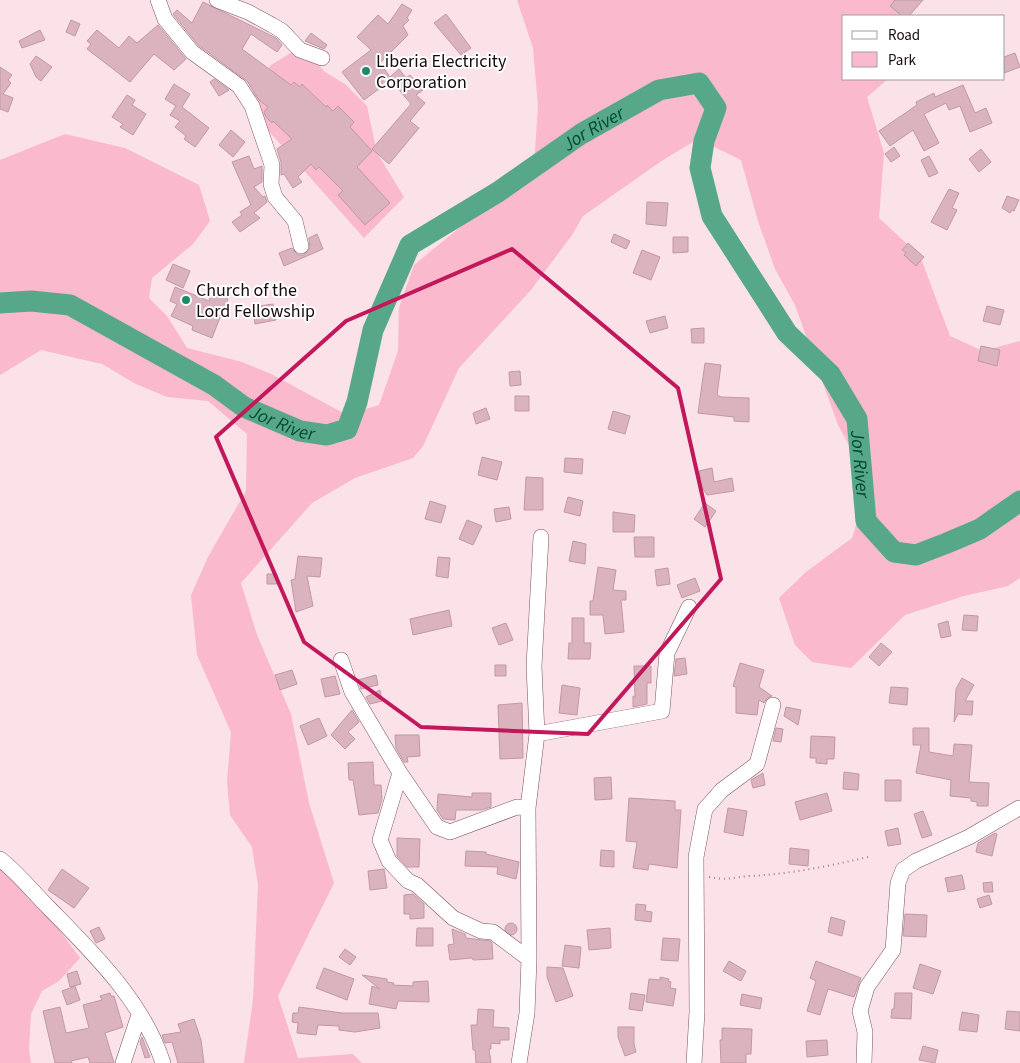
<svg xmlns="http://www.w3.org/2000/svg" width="1020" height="1063" font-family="'Source Sans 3',sans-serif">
  <rect width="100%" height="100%" fill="#fbe1e8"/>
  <path fill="#fab9cc" d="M517,0H894L901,8V16H844V79H888L867,97L884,153L879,218L920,256L950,336L983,351L1020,341V578L1008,586L964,596L905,615L851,668L812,662L795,645L779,598L806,572L852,538L864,499L856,458L838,425L795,305L775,269L758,221L741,160L698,139L663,160L583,216L572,235L531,290L459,368L423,446L413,458L355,478L312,503L241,583L257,635L291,714L309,803L334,883L278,996L298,1058L353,1054L362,1063H244L253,1000L258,885L252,847L230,815L227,782L231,732L197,655L191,595L209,555L246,491L247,434L208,401L167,397L136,384L102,364L41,350L0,375V160L65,134L125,148L199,185L210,221L193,244L152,278L149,298L167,316L187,348L242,362L271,374L347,415L379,405L398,351L399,308L414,265L534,167L538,106L533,48Z
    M292,52L309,55L325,72L345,84L367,106L377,153L404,197L364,238L266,128L252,106L253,86L271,65Z
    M0,867L58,928L80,958L59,981L42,991L31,1014L29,1050L31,1063H0Z"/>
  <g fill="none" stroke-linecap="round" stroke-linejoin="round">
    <path stroke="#56a888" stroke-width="21" id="s1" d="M0,303L31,301L70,305L214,385L244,407L300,431L327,435L347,429L357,402L373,330L410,245L498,192L581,134L659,90L699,83L716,108L704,141L700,168L712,216L787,333L830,374L857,419L866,521L894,552L916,555L947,543L980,529L1020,501"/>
  </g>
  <path fill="#dbb3be" stroke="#c099a4" d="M895,0H923L909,16H902L890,6Z
    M203,2L276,38L282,45L277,52L251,34L242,49L291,85L294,82L300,87L302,84L326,107L327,105L333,111L338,106L354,122L350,127L372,151L357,167L390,203L365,225L338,195L343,191L319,167L316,170L311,164L298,177L302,182L293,188L284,174L281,175V162L277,149L292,139L273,121L272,123L266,117L264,112L268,107L259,100L247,81L198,45L173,14L177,10L192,23Z
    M402,4L412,10L407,18L409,20L403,26L408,35L380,63L390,77L399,69L406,78L410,75L423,90L416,95L425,103L410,121L419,128L389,164L372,149L411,104L391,80L364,100L342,72L371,50L357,37L378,15L388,24Z
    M446,14L471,48L461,55L434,23Z
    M71,20L80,24L75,36L66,32Z
    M158,25L186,59L174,70L154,54L130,82L87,49L91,44L87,41L97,30L119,48L129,36L137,43Z
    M40,30L45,40L22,48L19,41Z
    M311,33L327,45L324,49L305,41Z
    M1015,53L1020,67L1004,73V57Z
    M36,56L52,67L41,81L36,77L30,64Z
    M0,67L12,75L8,80L11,83L3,94L13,98L8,112L0,109Z
    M214,79L229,90L219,96L210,82Z
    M174,84L190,94L182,107L209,128L195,147L184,139L186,136L175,127L180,121L170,115L176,106L165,99Z
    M963,85L975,113L986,108L992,123L970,132L960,106L949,110L946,103L924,114L939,143L924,151L913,130L890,146L879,131L917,105L916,102L934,93L935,97Z
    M127,95L135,100L132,105L146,114L133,135L120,127L123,124L112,117Z
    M231,130L245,142L233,157L219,145Z
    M894,147L900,156L891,162L885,154Z
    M981,149L991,162L979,172L969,159Z
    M249,156L254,169L262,166V182L254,187L263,197L265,196L267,202L254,213L260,218L240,232L232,222L242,215L240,212L251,205L232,162Z
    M929,156L938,173L929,177L921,160Z
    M949,189L959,193L952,208L957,210L947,230L931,222Z
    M1007,196L1019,200L1014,211L1012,210L1010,213L1002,208Z
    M647,202L668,203L666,226L646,224Z
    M317,234L323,249L284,266L279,253L292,248L298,255H304L310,248L309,238Z
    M614,234L630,241L626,249L611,242Z
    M673,237H688V252L673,253Z
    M908,243L924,257L916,266L904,255L906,253L902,250Z
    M642,250L660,257L651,280L633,273Z
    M173,264L190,271L183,288L166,280Z
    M175,287L209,301L211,294L228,298L223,315H221L212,338L192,330L193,326L171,316L177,304L170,301Z
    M273,304L276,320L255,324L253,307Z
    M987,306L1004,310L1000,325L983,321Z
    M665,316L668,328L650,333L646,321Z
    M704,328V343H692L691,329Z
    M981,346L1000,350L997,366L978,361Z
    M705,363L721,365L717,395L721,397L749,398V422L734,421V417L698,413Z
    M520,371L521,385L510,386L509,372Z
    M515,396H529V411H515Z
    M486,408L490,419L476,424L473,413Z
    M613,411L630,416L625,434L608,429Z
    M482,457L502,462L497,480L478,475Z
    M565,458L583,459L582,474L564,472Z
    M712,468L714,482L732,478L734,491L707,495L702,487L699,471Z
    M526,477L543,478V510H524Z
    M568,497L583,501L580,516L564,512Z
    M430,501L446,506L441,523L425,519Z
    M705,503L716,511L705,527L694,519Z
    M509,507L511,519L496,522L494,509Z
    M613,512L635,515L634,532H613Z
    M467,520L482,526L473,545L459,539Z
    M634,537H654V557H635Z
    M573,541L586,544L585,564L569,561Z
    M298,556L322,558L320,577L307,576L313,606L296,612L291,580L295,579Z
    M438,557L450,558L448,578L436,576Z
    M598,567L616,570L613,590L626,591V600H621L624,632L605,634L603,615H590V601H593Z
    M668,568L670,584L657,586L655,570Z
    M267,574H277V584H267Z
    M695,578L700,591L682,598L677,585Z
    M449,610L452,626L413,635L410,619Z
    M964,615L978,616L977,631L962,630Z
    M572,618H584V643H591L590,659H568L569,643H572Z
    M948,621L951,636L941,638L938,624Z
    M506,623L513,640L499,645L492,628Z
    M881,643L892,652L879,666L869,657Z
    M685,658L687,674L674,676L676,659Z
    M740,663L764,670L759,687L772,696L767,698L764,703L759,700L757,715L736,713V687L733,686Z
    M495,665H506V676H495Z
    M634,666H651V683H647V704L633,707V696L635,697Z
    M292,670L297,684L280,690L275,675Z
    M376,675L378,685L361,689L358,680Z
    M335,676L340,694L325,697L321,679Z
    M962,678L974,685L965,701H973L972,715L958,714L954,722L956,689Z
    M562,685L580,688L577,715L559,713Z
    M891,687L908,688L907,705L889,703Z
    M380,690L382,701L370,704L366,697Z
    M522,703L523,758L500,759L498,705Z
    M786,707L801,710L798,725L784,716Z
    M352,710L359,722L348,732L355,739L345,749L331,735Z
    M319,718L327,736L308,745L300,726Z
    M776,728L783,729L781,742L773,741Z
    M913,728H929V752L953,756L954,744L972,745L969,782L989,783L988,806H977V802L971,801V798L950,796L951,780L916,773L921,745H913Z
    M395,735H419L420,756L407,757L408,762H404L396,748Z
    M811,736L835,737L834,759H827V764L816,763V758H810Z
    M373,762L374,785H381L382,799L378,813L359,815L353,780H349L348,763Z
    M844,772L859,774L858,790L843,789Z
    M763,773L765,785L753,788L751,780Z
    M611,777L612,799L595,800L594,778Z
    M885,780H901V801H885Z
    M472,793H491V807L481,810H456L455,820L443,819L437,810L438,794L472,797Z
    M827,793L832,811L800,820L795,802Z
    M629,798L675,801V810H681L677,868L649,864L648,870L633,868L637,842L626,841Z
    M728,808L747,811L743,836L724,832Z
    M923,811L932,835L922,838L914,814Z
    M898,828L901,844L888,846L885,831Z
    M995,833L997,834L992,856L976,852L978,843Z
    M397,838L420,839L419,867H407L397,856Z
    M790,848L809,850L808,866L789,864Z
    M601,850L614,851V867L600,866Z
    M466,851L486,852V854L519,862L516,879L497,874L498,867L465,866Z
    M62,869L89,888L74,908L48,890Z
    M384,869L387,888L370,890L368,871Z
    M962,875L965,889L948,892L945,878Z
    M992,882L993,892H984L983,883Z
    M413,894L424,904V918L410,919V914H404V895Z
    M989,895L992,904L980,908L977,899Z
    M636,904L646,905L645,911L652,912L651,922L635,920Z
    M905,914L927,915L926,937L903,936Z
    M831,917L845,921L842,936L828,932Z
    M505 929a6 6 0 1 1 12 0a6 6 0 1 1-12 0Z
    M99,927L105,939L96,943L90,931Z
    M417,928H433V946H416Z
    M610,928L611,948L589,950L587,930Z
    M452,929L465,934L466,938L490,941L492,943L493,959L473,960L472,958L450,960L448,945L454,944Z
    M663,938L680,939L678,961L661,960Z
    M565,945L581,947L579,968L562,966Z
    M345,949L356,957L350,965L339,957Z
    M729,961L746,971L741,981L723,971Z
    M816,961L861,978L854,997L828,989L820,1015L807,1011L816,981L810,978Z
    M920,964L941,971L933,994L913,988Z
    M547,967L563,968L573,996L556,1002L547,977Z
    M324,968L354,979L347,1000L316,988Z
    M77,971L81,984L70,987L67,974Z
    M362,975L387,979V982L394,983L393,985L413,986V982L428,981L429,1002L398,1001L396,1009L369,1004L372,986L380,989Z
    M660,977L669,979L668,981L671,982L670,988L676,989L673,1006L646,1002L649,979L660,980Z
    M75,986L80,1000L67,1005L62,991Z
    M110,993L111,996H114L123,1027L105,1033L114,1063H90L88,1057L71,1061L72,1063H55L43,1011L60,1007L66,1033L89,1028L83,1005L102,1000L100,996Z
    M631,993L645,995L642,1011L629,1009Z
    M895,993H912L911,1019L891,1018L892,1009H894Z
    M742,994L762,998L760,1009L740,1005Z
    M299,1007L342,1013H378L380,1028L355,1032L339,1030V1026L318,1025L316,1035L297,1033L298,1023L292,1022L293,1013H298Z
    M478,1009L494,1010L493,1027L509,1028V1040H500V1044L491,1043V1049H489L491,1063H476L475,1050H473L471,1025H477Z
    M1007,1011L1020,1012V1031L1005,1029Z
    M962,1012L979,1015L977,1032L959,1030Z
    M194,1019L201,1040L204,1063H178L172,1042L165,1043L162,1035L181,1032L178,1024Z
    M618,1027H634V1044L636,1052L625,1056L618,1037Z
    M722,1028L752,1029L751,1054H746V1063H721L720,1040H722Z
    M142,1037L150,1057L145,1058L140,1042Z
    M827,1040L828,1055L807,1057L806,1041Z
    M923,1046L938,1050L935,1063L919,1060Z"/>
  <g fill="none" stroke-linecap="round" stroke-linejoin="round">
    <defs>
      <path id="minor" d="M158,0L165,19L192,52L239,86L252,106L272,165L271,184L275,197L295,221L301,246
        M217,0L248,12L272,25L282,31L300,50L322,58
        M341,660L352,692L400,773L437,827L450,832L517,807L528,808
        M537,734L662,711L667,653L689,607
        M400,773L380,840L389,861L408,881L417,885L453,918L481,931L493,932L529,959
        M0,859C18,873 33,892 49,908C93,953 143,1001 163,1063
        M123,1063L139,1015
        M519,1063L527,1013L529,959L528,808L537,734L534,666L541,537
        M694,1063L697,1012L696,857L705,809L722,790L757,764L773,705
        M864,1063L865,1032L860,1011L867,987L893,950L898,883L903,870L916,861L969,837L1019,808"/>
    </defs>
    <use href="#minor" stroke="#77545f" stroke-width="16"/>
    <path stroke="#988489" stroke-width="2" stroke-dasharray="1 4" stroke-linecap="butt" d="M709,877C728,881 733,877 750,876C791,874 829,866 868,857"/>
    <use href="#minor" stroke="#fff" stroke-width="15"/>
  </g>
  <path fill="none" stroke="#c2185b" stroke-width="4" stroke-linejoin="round" d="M512,249L678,388L721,579L588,734L421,727L304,642L216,437L346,321Z"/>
  <g fill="#1c8967" stroke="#fff" stroke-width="2">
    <circle cx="366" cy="71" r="5"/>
    <circle cx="186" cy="300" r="5"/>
  </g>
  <g text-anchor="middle" stroke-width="4" stroke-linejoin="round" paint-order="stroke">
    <g font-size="18" fill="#180b0f" stroke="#fff" text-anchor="start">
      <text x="376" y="67">Liberia Electricity<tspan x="376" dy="21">Corporation</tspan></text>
      <text x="196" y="296">Church of the<tspan x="196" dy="21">Lord Fellowship</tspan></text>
    </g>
    <g font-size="19" font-style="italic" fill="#004934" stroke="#fff">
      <text dy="7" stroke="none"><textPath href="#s1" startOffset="794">Jor River</textPath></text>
      <text dy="7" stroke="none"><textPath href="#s1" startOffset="314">Jor River</textPath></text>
      <text dy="7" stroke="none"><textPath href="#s1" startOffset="1349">Jor River</textPath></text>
    </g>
  </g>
  <rect x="842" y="15" width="162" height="65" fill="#ffffff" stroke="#a39d9f"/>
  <rect x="852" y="31" width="25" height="8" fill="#ffffff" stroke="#a39d9f"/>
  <text x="888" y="40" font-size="15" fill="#180b0f">Road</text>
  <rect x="852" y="52" width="25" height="15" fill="#fab9cc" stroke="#a39d9f"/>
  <text x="888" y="65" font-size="15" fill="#180b0f">Park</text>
</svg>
